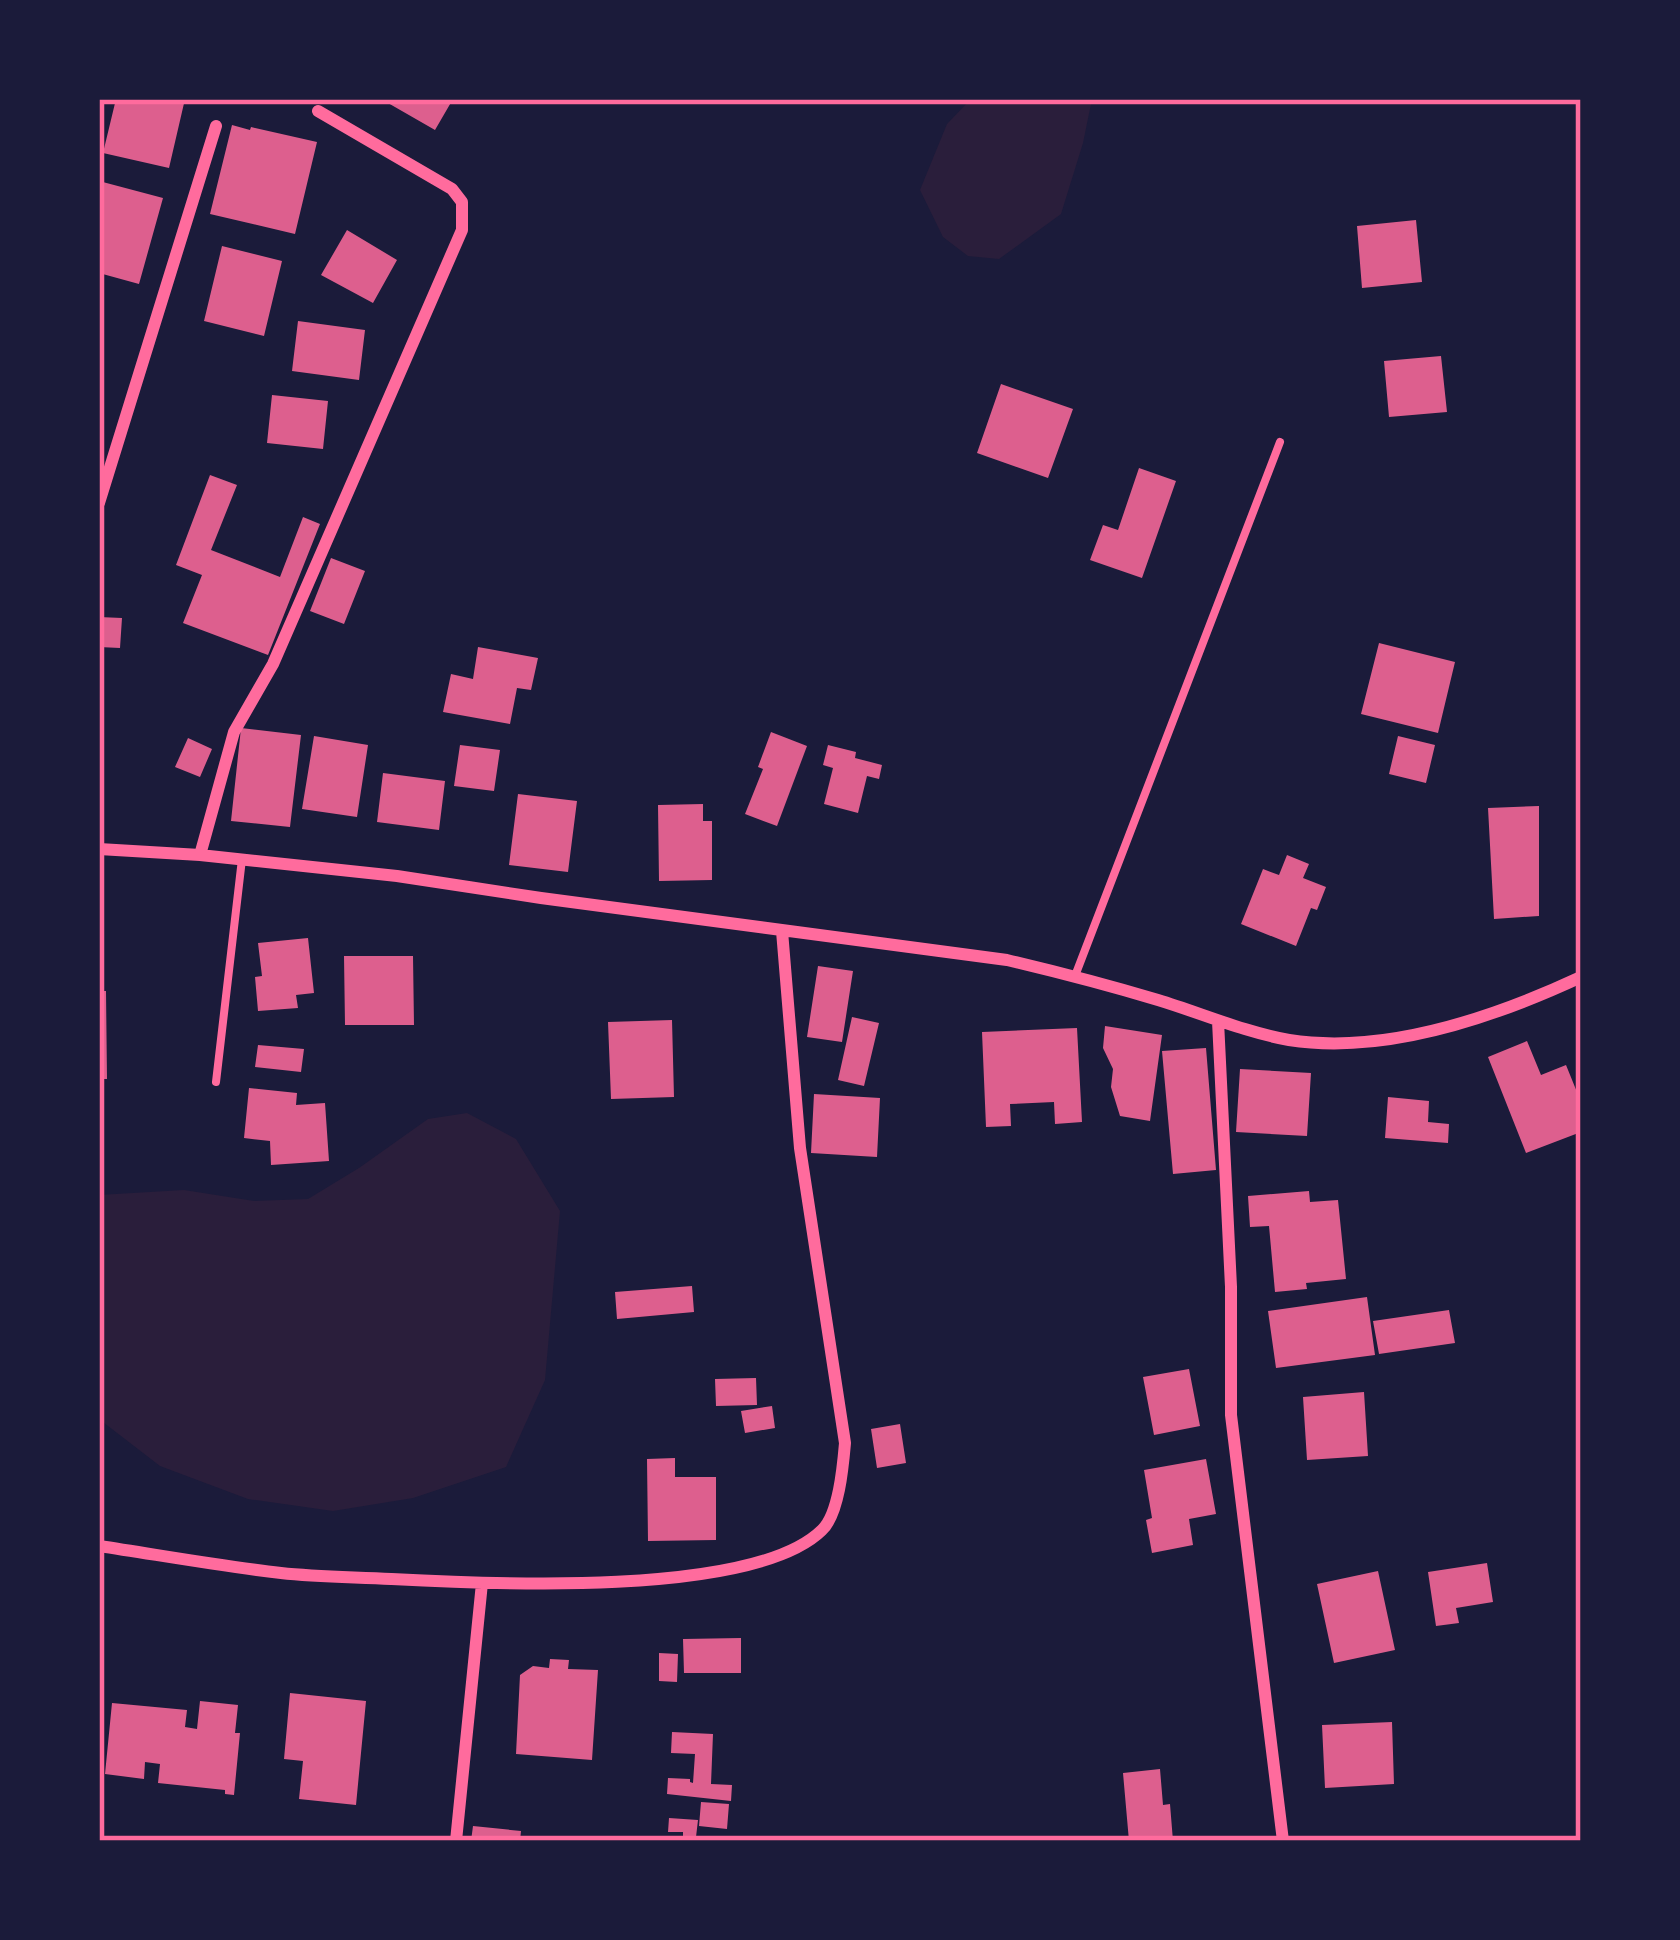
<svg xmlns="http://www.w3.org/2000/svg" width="1680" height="1940" font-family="'PT Sans',sans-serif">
  <rect width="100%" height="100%" fill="#1b1b3a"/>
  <path fill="#2a1e3b" d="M971,99H1092L1083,143L1061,214L999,259L968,256L943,237L920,190L947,124Z
    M467,1113L516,1139L560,1211L545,1380L506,1467L413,1498L333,1511L248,1499L160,1466L99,1419V1195L184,1190L254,1201L308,1199L359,1168L428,1119Z"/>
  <path fill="#dd5f8e" d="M116,99H185L169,168L103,153Z
    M381,99H453L435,130Z
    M232,125L250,130L251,127L317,142L295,234L210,214Z
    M99,181L163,198L139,284L99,273Z
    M1416,220L1422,282L1362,288L1357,226Z
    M347,230L397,260L373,303L321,275Z
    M222,246L282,261L264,336L204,321Z
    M298,321L365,330L359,380L292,371Z
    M1441,356L1447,412L1389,417L1384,361Z
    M1001,384L1073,409L1048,478L977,453Z
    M272,395L328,401L323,449L267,443Z
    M1139,468L1176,481L1142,578L1090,560L1103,525L1118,530Z
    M210,475L237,485L211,550L280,577L303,517L320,524L268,655L183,623L202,575L176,565Z
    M331,558L365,571L344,624L310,611Z
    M99,617L122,618L120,648L99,647Z
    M1379,643L1455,662L1438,733L1361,714Z
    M478,647L538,658L531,690L517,688L510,724L443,712L451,674L473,679Z
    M241,728L301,735L290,827L231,821Z
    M771,732L807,746L777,826L745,814L763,769L758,767Z
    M314,736L368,745L357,817L302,809Z
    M1398,736L1435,745L1426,783L1389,774Z
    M188,738L212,749L200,777L175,767Z
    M460,745L500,750L494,791L454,786Z
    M828,745L856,752L855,758L882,765L879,779L867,776L858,813L824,804L833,768L823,765Z
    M383,773L445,781L439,830L377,822Z
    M518,794L577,801L568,872L509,865Z
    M703,804V821H712V880L659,881L658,805Z
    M1539,806V916L1494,919L1488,808Z
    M1287,855L1309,864L1303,878L1326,887L1317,910L1311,908L1296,946L1241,924L1263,869L1279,875Z
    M308,938L314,993L296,995L298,1008L258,1011L255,977L262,976L258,943Z
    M344,956H413L414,1025H345Z
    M818,966L853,971L842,1042L807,1037Z
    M99,991H106L107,1079H99Z
    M852,1017L879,1023L864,1086L838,1080Z
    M672,1020L674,1097L611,1099L608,1022Z
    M1105,1026L1162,1035L1150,1121L1120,1116L1111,1087L1113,1069L1103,1048Z
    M1077,1028L1082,1122L1055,1124L1054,1102L1010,1104L1011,1126L986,1127L982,1032Z
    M1527,1041L1541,1075L1566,1065L1581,1102V1132L1526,1153L1488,1057Z
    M258,1045L304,1049L301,1072L255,1067Z
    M1206,1048L1216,1170L1173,1174L1162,1051Z
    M1240,1069L1311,1073L1307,1136L1236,1132Z
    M249,1088L297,1093L296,1105L325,1103L329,1161L271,1165L270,1141L244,1138Z
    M814,1094L880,1098L877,1157L811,1153Z
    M1388,1097L1429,1101L1428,1122L1449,1124L1448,1143L1385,1138Z
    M1309,1191L1310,1202L1338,1200L1346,1279L1306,1283L1307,1289L1275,1292L1269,1226L1250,1227L1248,1196Z
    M692,1286L694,1312L617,1319L615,1292Z
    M1367,1297L1375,1355L1276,1368L1268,1311Z
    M1449,1310L1455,1343L1379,1354L1373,1321Z
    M1189,1369L1200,1426L1154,1435L1143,1377Z
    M756,1378L757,1405L716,1406L715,1379Z
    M1364,1392L1368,1456L1307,1460L1303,1397Z
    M772,1406L775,1428L745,1433L741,1411Z
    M900,1424L906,1463L877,1468L871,1429Z
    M675,1458V1477H716V1540L648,1541L647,1459Z
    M1206,1459L1216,1514L1189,1519L1193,1545L1152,1553L1146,1520L1152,1518L1144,1470Z
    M1487,1563L1493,1602L1456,1608L1459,1623L1436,1626L1428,1572Z
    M1378,1571L1395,1650L1334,1663L1317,1584Z
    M741,1638V1673H684L683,1639Z
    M659,1653L678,1654L677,1682L659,1681Z
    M550,1659L569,1660L568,1669L598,1670L592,1760L516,1754L520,1675L533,1666L549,1668Z
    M290,1693L366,1701L356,1805L299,1799L303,1761L284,1759Z
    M200,1701L238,1705L235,1733H240L234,1795L225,1794V1790L158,1783L160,1764L145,1762L144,1779L105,1774L112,1703L187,1710L185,1727L197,1729Z
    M1392,1722L1394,1784L1325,1788L1322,1725Z
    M672,1732L713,1734L711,1784L732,1785L731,1801L667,1794L668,1778L690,1779V1782L693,1783L695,1754L671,1753Z
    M1160,1769L1163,1805L1170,1804L1173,1841H1129L1123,1773Z
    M701,1802L729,1804L727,1829L699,1826Z
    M669,1818L698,1820L696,1837H683V1832H668Z
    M473,1826L521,1831L520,1841H471Z"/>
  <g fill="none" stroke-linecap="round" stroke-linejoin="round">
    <path stroke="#ff6b9d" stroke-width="8" d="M1075,976L1280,442
      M216,1082L242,859"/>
    <path stroke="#ff6b9d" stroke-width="12" d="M99,503L216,126
      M99,849L200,855L397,876L541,898L1007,960C1058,972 1108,985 1158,1000C1201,1013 1244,1032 1289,1040C1384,1055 1495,1017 1581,977
      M200,855L234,732L273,664L462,230V202L452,189L318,111
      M1218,1021L1231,1287V1415L1283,1841
      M99,1546C159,1555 220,1566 281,1573C317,1577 354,1577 391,1579C487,1584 753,1598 822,1530C839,1514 843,1466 845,1443L800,1148L782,931
      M456,1841L482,1583"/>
  </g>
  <rect width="1680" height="1940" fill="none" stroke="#1b1b3a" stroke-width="204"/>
  <rect x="102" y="102" width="1476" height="1736" fill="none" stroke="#ff6b9d" stroke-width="4.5"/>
</svg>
